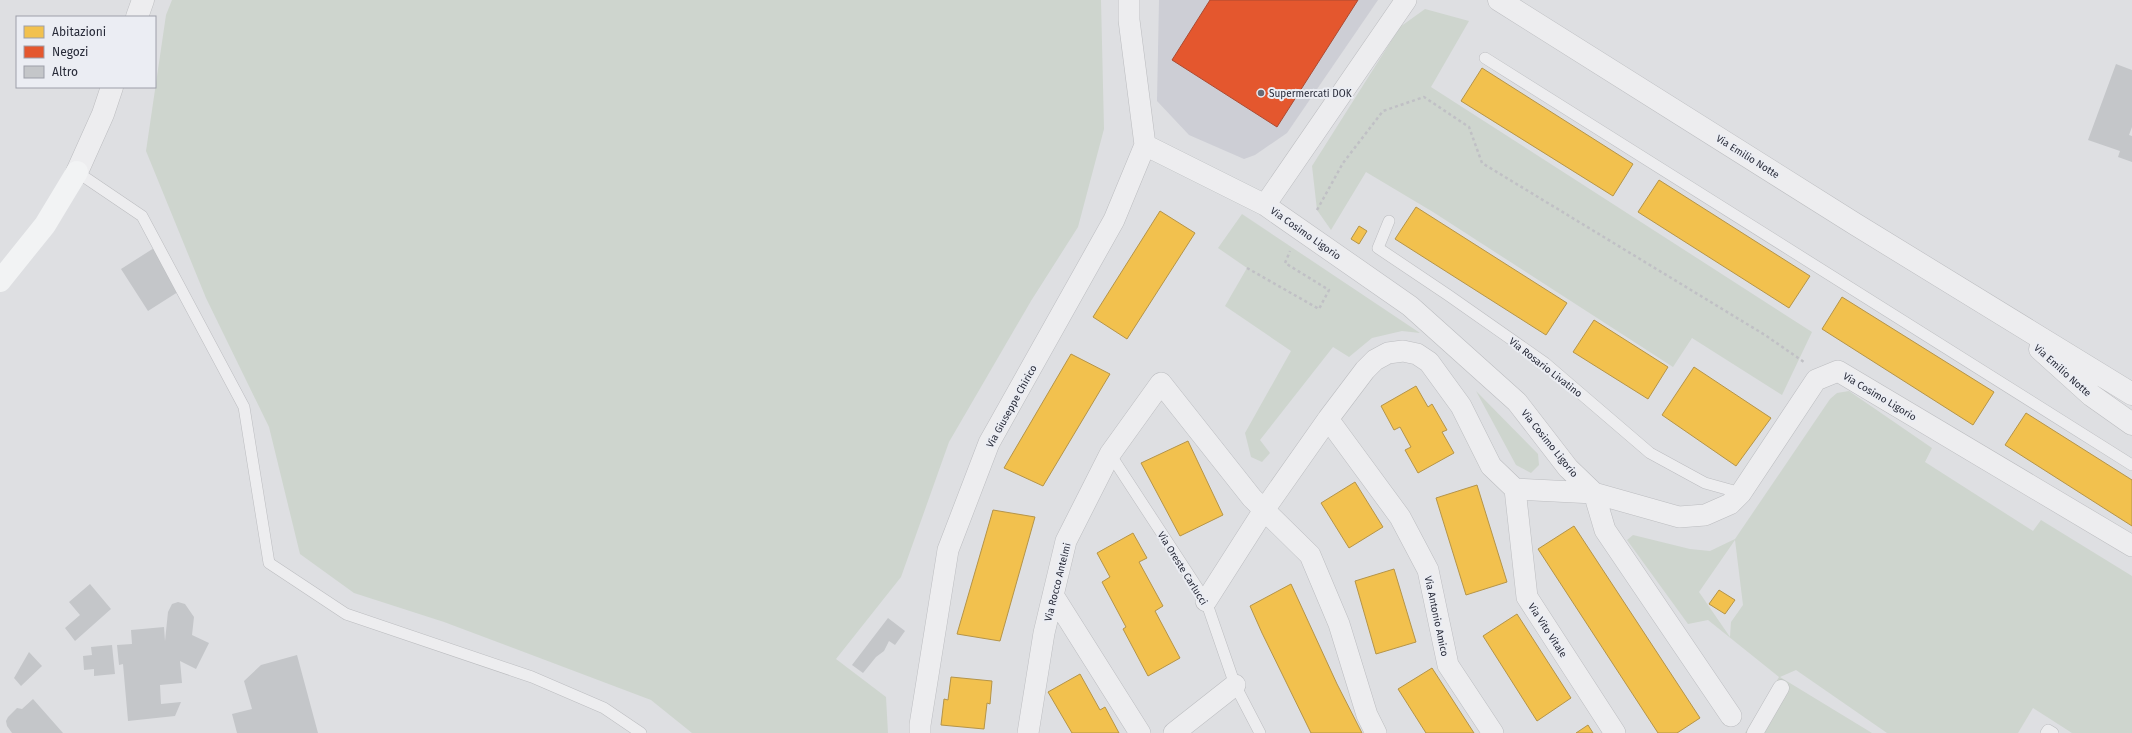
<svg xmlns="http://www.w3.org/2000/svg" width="2132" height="733" font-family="'Fira Sans',sans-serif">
  <rect width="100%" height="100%" fill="#dedfe2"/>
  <path fill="#cdced5" d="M1159,0H1378L1287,133L1255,155L1244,159L1189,135L1157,101Z"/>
  <path fill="#ced5ce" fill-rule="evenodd" d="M172,0H1101L1104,129L1078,227L1031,301L949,442L901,577L836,659L886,697L888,733H692L651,700L444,622L354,593L300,554L269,427L206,298L146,151L166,15Z
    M1425,9L1469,21L1431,87L1812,332L1782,395L1692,338L1673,367L1433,212L1366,172L1331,230L1317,210L1312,166L1400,27Z
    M1242,214L1420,333L1402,331L1372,338L1349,357L1333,347L1260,440L1270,453L1262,462L1251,457L1245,433L1291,351L1225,306L1247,268L1218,248Z
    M1476,391L1538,454L1539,465L1531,473L1516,465Z
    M1849,391L1932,448L1925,462L2033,531L2041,520L2132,576V733H2072L2033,708L2018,733H1887L1796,670L1780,677L1872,733H1745L1779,677L1708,620L1688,624L1627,540L1633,535L1690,549L1710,551L1735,539L1830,399L1837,393ZM1735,540L1743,605L1731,622L1730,637L1699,592Z"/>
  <path fill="#f2c14e" stroke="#b59448" d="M1482,68L1633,164L1613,196L1461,101Z
    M1659,180L1810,276L1789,308L1638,212Z
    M1416,207L1567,303L1546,335L1395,239Z
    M1160,211L1195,233L1127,339L1093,317Z
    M1359,226L1367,231L1359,244L1351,239Z
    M1842,297L1994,392L1973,425L1822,329Z
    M1594,320L1668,367L1648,399L1573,352Z
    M1071,354L1110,374L1043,486L1004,468Z
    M1694,367L1771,418L1736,466L1662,415Z
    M1416,386L1428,407L1432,404L1447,430L1442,432L1454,453L1418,473L1405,450L1411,447L1400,427L1394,430L1381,406Z
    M2026,413L2132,480V526L2005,445Z
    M1188,441L1223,515L1180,536L1141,463Z
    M1355,482L1383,527L1349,548L1321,503Z
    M1477,485L1507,582L1466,595L1436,498Z
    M993,510L1035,517L1000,641L957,634Z
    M1574,526L1700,718L1677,733H1658L1538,549Z
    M1133,533L1147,558L1139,562L1163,606L1155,611L1180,658L1148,676L1123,629L1126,627L1102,582L1110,577L1097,553Z
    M1394,569L1416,642L1376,654L1355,581Z
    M1291,584L1337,684L1362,733H1311L1262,633L1250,606Z
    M1719,590L1735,600L1725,614L1709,604Z
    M1517,614L1571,698L1537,721L1483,636Z
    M1432,668L1474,733H1426L1398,689Z
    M1080,674L1100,710L1105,707L1119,733H1072L1048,692Z
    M951,677L992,681L990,704L987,703L984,729L941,725L944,699L948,700Z
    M1588,725L1593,733H1576Z"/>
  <path fill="#e4572e" stroke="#ac4a31" d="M1210,0H1358L1277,127L1172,60Z"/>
  <path fill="#c4c6c9" d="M2116,64L2132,70V127L2129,135L2132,136V162L2118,157L2120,151L2088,140Z
    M154,248L181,290L148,311L121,269Z
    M90,584L111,609L75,641L65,628L80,615L69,602Z
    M178,602L185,604L194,617L192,635L209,643L196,669L180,661L182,683L160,685L161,704L181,702L175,716L128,721L123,664L119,665L117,645L132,644L131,630L164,627L165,641L168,612L172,604Z
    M888,618L905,631L895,645L889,641L884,651L876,657L863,673L852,665Z
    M112,645L115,674L94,676V669L84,670L83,656L92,655L91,647Z
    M29,652L42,666L21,686L14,678Z
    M297,655L318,733H237L232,714L252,709L244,681L261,665Z
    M33,699L63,733H12L7,726L6,721L8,717L17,708L22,709Z"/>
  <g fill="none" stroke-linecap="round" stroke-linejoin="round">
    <defs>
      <path id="service" d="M1485,58L2132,465
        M77,172L142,216L244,407L269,563L346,614L532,677L604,708L641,733
        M1389,221L1378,248L1448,295L1545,363L1650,453L1705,483L1741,493
        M1110,454L1206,601L1235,685L1260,733
        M2046,733L2048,730L2053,733"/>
      <path id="pedestrian" d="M1755,733L1781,688"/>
      <path id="minor" d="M1129,0V20L1145,145L1265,205L1410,306L1517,402L1568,468L1594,493L1679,517L1705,515L1730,504L1741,493L1816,380L1838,371L2132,546
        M1265,205L1406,0
        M1328,419L1400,517L1428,570L1448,665L1493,733
        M1515,489L1527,597L1615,733
        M1053,595L1140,733
        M1206,601L1264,510L1328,419L1365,370L1375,360L1388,353L1403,351L1417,354L1429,362L1461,406L1491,466L1515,489L1594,493L1605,530L1731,716
        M920,733V725L948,550L989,443L1114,220L1145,145
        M1028,733L1044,633L1066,541L1110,454L1161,383L1252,498L1310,555L1339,624L1367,715L1376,733
        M1174,733L1235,685"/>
      <path id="tertiary" d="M1499,0L1855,224L2132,394
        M137,17L143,0
        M77,172L103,114L112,87
        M2040,349L2091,395L2132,424"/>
    </defs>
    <use href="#service" stroke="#bcbdc0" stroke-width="12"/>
    <use href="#pedestrian" stroke="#bcbdc0" stroke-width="17"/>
    <use href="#minor" stroke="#bcbdc0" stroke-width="22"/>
    <use href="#tertiary" stroke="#bcbdc0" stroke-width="23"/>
    <path stroke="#c0c0c5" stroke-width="2.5" stroke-dasharray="3 3" stroke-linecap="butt" d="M1317,210L1343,163L1383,111L1424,97L1469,127L1482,163L1765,335L1804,362
      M1247,268L1319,309L1329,290L1285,263L1290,251"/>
    <use href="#service" stroke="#ededef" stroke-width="11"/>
    <use href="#pedestrian" stroke="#ededef" stroke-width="16"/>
    <use href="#minor" stroke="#ededef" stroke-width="21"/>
    <use href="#tertiary" stroke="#ededef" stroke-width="22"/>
    <path stroke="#f2f3f4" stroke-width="22" d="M0,281L45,225L77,172"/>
  </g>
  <circle fill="#686a74" stroke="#ebedf3" stroke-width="1.5" cx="1261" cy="93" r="4"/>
  <g text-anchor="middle" stroke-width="4" stroke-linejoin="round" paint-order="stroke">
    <g font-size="10" fill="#282b39" stroke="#ebedf3" text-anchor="start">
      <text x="1269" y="97">Supermercati DOK</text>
    </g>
    <g font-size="10" fill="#282b39" stroke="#ebedf3">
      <text transform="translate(1748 156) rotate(32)" y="4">Via Emilio Notte</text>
      <text transform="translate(1306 233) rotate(35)" y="4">Via Cosimo Ligorio</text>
      <text transform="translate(1546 367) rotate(38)" y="4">Via Rosario Livatino</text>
      <text transform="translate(2063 370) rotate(42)" y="4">Via Emilio Notte</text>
      <text transform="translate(1880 396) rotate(31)" y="4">Via Cosimo Ligorio</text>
      <text transform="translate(1011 406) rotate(-61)" y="4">Via Giuseppe Chirico</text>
      <text transform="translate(1550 443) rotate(51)" y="4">Via Cosimo Ligorio</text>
      <text transform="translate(1183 568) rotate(58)" y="4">Via Oreste Carlucci</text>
      <text transform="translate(1057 582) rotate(-76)" y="4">Via Rocco Antelmi</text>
      <text transform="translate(1437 616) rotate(78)" y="4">Via Antonio Amico</text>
      <text transform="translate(1548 630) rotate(57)" y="4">Via Vito Vitale</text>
    </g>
  </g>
  <rect x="16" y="16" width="140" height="72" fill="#ebedf3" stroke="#9d9fa9"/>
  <rect x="24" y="26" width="20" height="12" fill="#f2c14e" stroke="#9d9fa9"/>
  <text x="52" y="36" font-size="12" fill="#282b39">Abitazioni</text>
  <rect x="24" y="46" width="20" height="12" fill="#e4572e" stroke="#9d9fa9"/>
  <text x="52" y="56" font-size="12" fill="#282b39">Negozi</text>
  <rect x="24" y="66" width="20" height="12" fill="#c4c6c9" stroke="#9d9fa9"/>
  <text x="52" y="76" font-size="12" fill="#282b39">Altro</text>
</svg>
